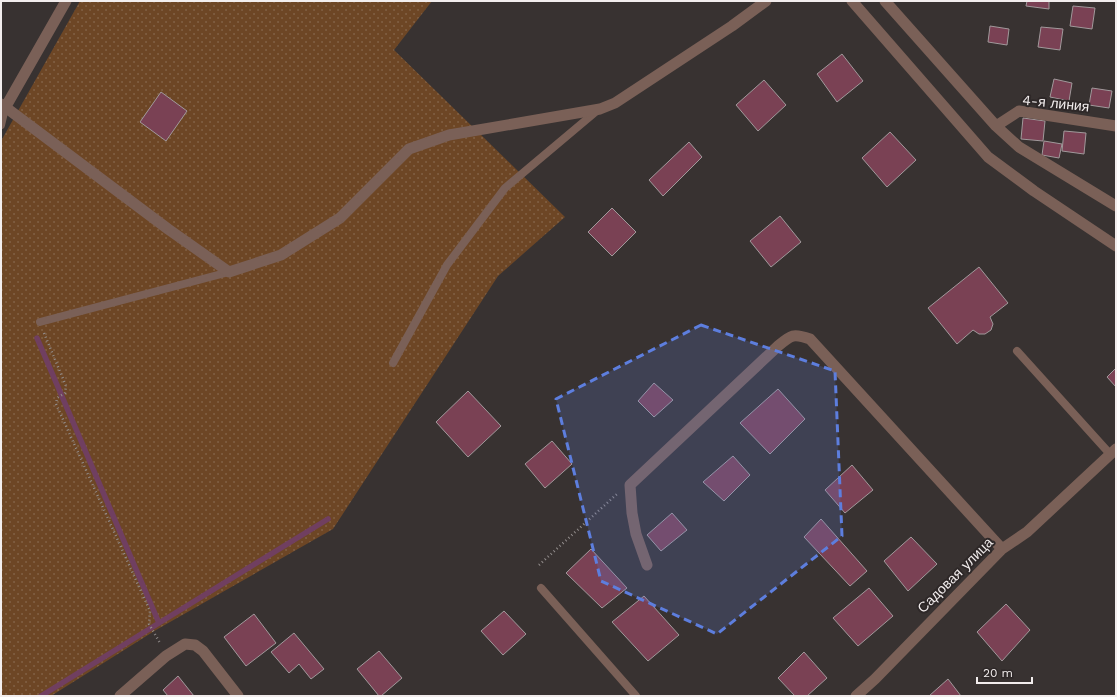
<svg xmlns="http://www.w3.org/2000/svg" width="1117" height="697" font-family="'Work Sans',sans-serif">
  <defs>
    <pattern id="park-dots" width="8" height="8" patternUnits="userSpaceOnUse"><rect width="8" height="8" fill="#6d4625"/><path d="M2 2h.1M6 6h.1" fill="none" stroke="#826145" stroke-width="1.8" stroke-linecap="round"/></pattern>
  </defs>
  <rect width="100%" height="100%" fill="#383231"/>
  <path fill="url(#park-dots)" d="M80,1H432L394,50L565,217L498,276L333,529L156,630L51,696H1V141Z"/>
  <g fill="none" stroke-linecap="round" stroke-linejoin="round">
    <path stroke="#703f60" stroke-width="5.5" d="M37,338L159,623L41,696
      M159,623L328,519"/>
  </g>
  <path fill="#7a4154" stroke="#a1999b" d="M1027,1H1049V9L1026,6Z
    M1073,6L1095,8L1092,29L1070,26Z
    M990,26L1009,29L1007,45L988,42Z
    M1041,27L1063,29L1060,50L1038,47Z
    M842,54L863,81L837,102L817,74Z
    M1054,79L1072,83L1069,101L1050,97Z
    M764,80L786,105L758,131L736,105Z
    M1092,88L1112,91L1109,108L1089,105Z
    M161,92L187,111L166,141L140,122Z
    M1023,118L1045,121L1043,141L1021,139Z
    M1064,131L1086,133L1084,154L1062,151Z
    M890,132L916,160L887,187L862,158Z
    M1044,141L1062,144L1059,158L1042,155Z
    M689,142L702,157L663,196L649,180Z
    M612,208L636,232L612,256L588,232Z
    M780,216L801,242L771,267L750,241Z
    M979,267L1008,303L990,317L993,324L991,330L985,334H979L973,330L957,344L928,308Z
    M1116,368V387L1107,377Z
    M654,383L673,400L654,417L638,401Z
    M778,389L805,419L770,454L740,423Z
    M468,391L501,426L468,457L436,422Z
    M552,441L572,464L545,488L525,464Z
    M733,456L750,475L724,501L703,482Z
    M852,465L873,490L845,513L825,490Z
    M672,513L687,530L661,551L647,535Z
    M821,519L867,571L850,586L804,537Z
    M911,537L937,564L908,591L884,561Z
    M591,549L627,588L602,608L566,573Z
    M869,588L893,616L858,646L833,618Z
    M644,596L679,635L648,661L612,622Z
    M1006,604L1030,630L1002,661L977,632Z
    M504,611L526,634L503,655L481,631Z
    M254,614L276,643L246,666L224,637Z
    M294,633L324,669L311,679L299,664L289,673L271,652Z
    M379,651L402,678L381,696H379L357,669Z
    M804,652L827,678L807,696H795L778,678Z
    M178,676L194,696H168L163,690Z
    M948,679L961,696H929Z"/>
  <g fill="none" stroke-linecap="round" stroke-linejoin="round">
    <path stroke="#938e8d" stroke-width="2.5" stroke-dasharray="1 3" stroke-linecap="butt" d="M44,333L66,386L65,393L57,398L56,404L150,611L149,624L160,643
      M539,565L617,494"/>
    <path stroke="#7a6057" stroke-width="8" d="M1,125L5,108
      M40,322L229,272
      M1017,351L1110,454
      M393,363L447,265L505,188L599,109
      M541,588L636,696"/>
    <path stroke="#7a6057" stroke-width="11" d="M852,1L988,157L1034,191L1116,246
      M885,1L996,126L1019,147L1116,206
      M1,104L168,229L229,272L281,255L340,218L409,149L449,135L600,109L615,103L732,26L766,1
      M5,108L66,1
      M996,126L1019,111L1116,126
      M647,565L636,534L632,513L630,485L778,346C791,335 793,333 810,339L1002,549
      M120,696L166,656L185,644L195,645L203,651L238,696
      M856,696L875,679L1002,549L1027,532L1116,449"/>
  </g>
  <path fill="#5d7ede" fill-opacity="0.2" stroke="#5d7ede" stroke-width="3" stroke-dasharray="8 5" stroke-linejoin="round" d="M701,325L835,371L842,536L717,634L601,581L556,399Z"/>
  <g text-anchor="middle" stroke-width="4" stroke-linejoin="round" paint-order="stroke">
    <g font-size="14" fill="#f2eded" stroke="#2e2828">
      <text transform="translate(1056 103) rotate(6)" y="5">4-я линия</text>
      <text transform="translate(955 575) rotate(-45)" y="5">Садовая улица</text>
    </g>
  </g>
  <rect width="1117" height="697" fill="none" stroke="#f2eded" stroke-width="4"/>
  <path d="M977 677v6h55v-6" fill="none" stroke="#f2eded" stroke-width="2"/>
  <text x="983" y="677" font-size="12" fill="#f2eded" stroke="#2e2828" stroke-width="3" paint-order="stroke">20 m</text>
</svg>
